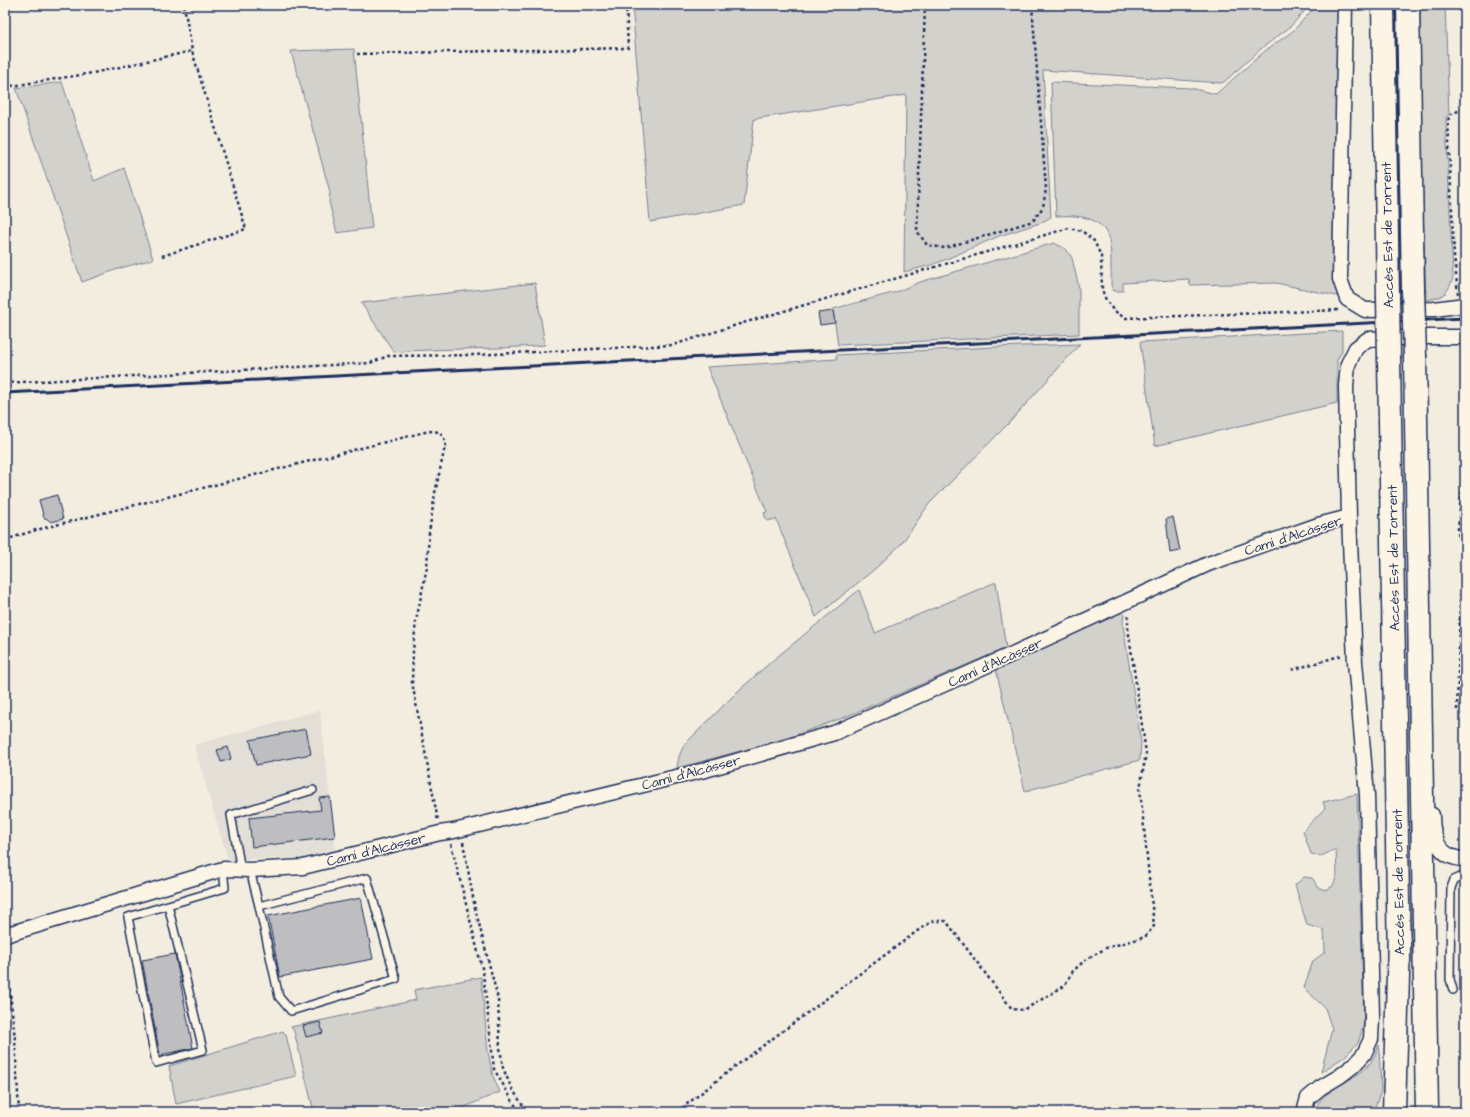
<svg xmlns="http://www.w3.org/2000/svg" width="1470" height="1117" font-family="'Architects Daughter',sans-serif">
  <rect width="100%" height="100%" fill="#f3ede0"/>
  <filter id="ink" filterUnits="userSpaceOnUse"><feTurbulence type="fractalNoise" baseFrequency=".025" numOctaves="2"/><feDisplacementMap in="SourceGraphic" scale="8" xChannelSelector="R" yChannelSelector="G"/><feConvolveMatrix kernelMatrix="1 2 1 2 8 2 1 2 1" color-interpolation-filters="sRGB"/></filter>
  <g filter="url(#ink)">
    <path fill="#e3dfd6" d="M320,710L336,852L306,858L232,859L228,860L194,745Z"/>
    <path fill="#d3d1cc" stroke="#778095" d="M632,5H1310L1290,27L1262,48L1224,82L1220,83L1043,70L1051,217L1040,223L999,236L947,259L931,265L904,272L906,95L754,119L744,205L650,222Z
      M1317,5H1338L1335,207L1332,250L1334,270L1341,297L1276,283L1190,285L1189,279L1123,283V291H1114C1109,286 1112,277 1111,270C1111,260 1111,248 1109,239C1101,215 1076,215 1056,216L1051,82L1190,88L1216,94L1265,51L1293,31Z
      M1420,5H1445L1449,115L1446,117V122L1453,278C1447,295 1443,297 1426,300L1421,140Z
      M354,49L372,228L337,233L329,202L330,192L291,51Z
      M62,82L94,181L124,168L153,259L121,268L82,282L16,88Z
      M1054,243L1066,249L1072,258L1079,288V334L838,345L833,309L896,292L920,282Z
      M535,283L545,345C495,350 444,348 394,352L361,303Z
      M1342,331V351L1337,360V403L1155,446L1140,342Z
      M1080,344L1009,423L929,504L902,543L876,568L816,617L776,519L767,521L764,513L767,512L707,367L837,359L836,355L994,347Z
      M996,582L1006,648L845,717L785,739L677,768C678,759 680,751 686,743L737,692L772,661L859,590L875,633Z
      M1124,609L1123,625L1141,742L1140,760L1025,791L996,670Z
      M1357,794L1364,1024L1358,1043L1344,1057L1321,1072L1332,1029L1325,1008L1304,988L1313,961L1325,952L1324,930L1307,925L1295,885L1304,877L1312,878L1319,888L1326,890L1333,886L1337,875L1336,849L1321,856L1311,854L1303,831L1325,808L1323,802Z
      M481,977L488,1052L493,1076L500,1092L453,1112H314L294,1031L291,1027L416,1000L414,990Z
      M283,1031L286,1035L296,1076L176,1104L169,1066Z
      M1379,1045L1381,1091L1373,1112H1314C1322,1088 1351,1083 1367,1067C1373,1061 1376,1052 1379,1045Z"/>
    <path fill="#bebec0" stroke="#1b2f5e" d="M833,311L835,323L820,325L818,313Z
      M57,495L63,519L51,522L46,518H44L39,500Z
      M1173,517L1180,551L1170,553L1166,519Z
      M306,729L311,754L256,765L250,740Z
      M228,747L231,759L221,762L217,750Z
      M330,797L335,837L252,847L249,818L321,810L319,798Z
      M361,898L373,959L280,977L268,916Z
      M175,954L193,1048L160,1055L142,960Z
      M320,1022L323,1033L306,1037L303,1026Z"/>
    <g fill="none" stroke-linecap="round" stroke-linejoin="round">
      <defs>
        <path id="lane" d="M241,870L231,815L313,790
          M250,870L259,906L367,878L396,979L291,1011L279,997L259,906
          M168,905L203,1050L156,1063L128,917L225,888L223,869
          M1453,990L1450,979L1451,888L1454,880L1465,875"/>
        <path id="street" d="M1345,5L1340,279L1347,299L1365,310L1434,309L1465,305
          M1432,815C1432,838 1439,859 1465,859
          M5,935L223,869L250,870L303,867L440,833L454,831L705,770L834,733L1006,657L1208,564L1318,525L1349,517
          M1304,1112L1308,1098L1320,1088L1340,1076L1353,1066L1364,1054L1371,1039L1372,1018L1367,795L1355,662L1349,517L1346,386L1348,364L1356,348L1368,339L1428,337H1465"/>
        <path id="primary" d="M1383,5L1388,296
          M1408,5L1413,290
          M1415,357L1427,1112
          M1389,359L1399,961"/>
        <path id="highway" d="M1394,1112L1399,942"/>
      </defs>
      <use href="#lane" stroke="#1b2f5e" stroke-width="10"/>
      <use href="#street" stroke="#1b2f5e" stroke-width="17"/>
      <use href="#primary" stroke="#1b2f5e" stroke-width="25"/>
      <use href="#highway" stroke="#1b2f5e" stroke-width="25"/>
      <path stroke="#1b2f5e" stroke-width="2.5" stroke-dasharray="3 3" stroke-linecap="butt" d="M925,5L917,231L927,245L945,248L1033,221L1043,207L1046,189L1032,5
        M357,54L628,48L626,5
        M5,87L93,73L192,51
        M162,256L246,229L192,51L184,5
        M1458,294L1454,256L1448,120L1451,114L1465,108
        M5,383L370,363L388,356L474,355L673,345L743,323L1069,228L1082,231L1094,241L1101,256L1102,290L1106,300L1113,310L1125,318L1340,310
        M5,540L36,530L429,431L440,432L446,442L435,493L429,533L427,567L416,621L413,651L412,682L438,821
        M1292,670L1343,655
        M1457,710L1461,572L1458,529L1465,461
        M463,842L475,908L498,999L500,1048L503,1068L511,1087L527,1112
        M451,844L483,972L494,1069L519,1112
        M5,947L15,1039L19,1112
        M677,1112L733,1068L920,929L933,921H946L1012,1009L1024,1010L1064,986L1073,971L1084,961L1106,948L1145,937L1154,926L1140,789L1146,753L1128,628V615"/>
      <use href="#lane" stroke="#fcf5e5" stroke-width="7"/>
      <use href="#street" stroke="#fcf5e5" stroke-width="14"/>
      <use href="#primary" stroke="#fcf5e5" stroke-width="22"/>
      <use href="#highway" stroke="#fcf5e5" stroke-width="22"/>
      <path stroke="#1b2f5e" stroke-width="3" d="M5,393L1465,318"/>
      <defs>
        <path id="primary-bridge" d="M1413,290L1415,357
          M1388,296L1389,359"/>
      </defs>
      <use href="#primary-bridge" stroke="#1b2f5e" stroke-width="25" stroke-linecap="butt"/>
      <use href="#primary-bridge" stroke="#fcf5e5" stroke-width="22"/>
    </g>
  </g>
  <g text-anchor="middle" stroke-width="3.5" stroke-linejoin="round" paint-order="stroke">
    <g font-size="14" fill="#1b2f5e" stroke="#fcf5e5">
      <text transform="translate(1387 235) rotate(-91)" y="5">Accés Est de Torrent</text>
      <text transform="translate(1293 535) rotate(-18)" y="5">Camí d'Alcàsser</text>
      <text transform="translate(1393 558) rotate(-91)" y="5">Accés Est de Torrent</text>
      <text transform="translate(995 662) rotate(-24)" y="5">Camí d'Alcàsser</text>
      <text transform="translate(691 772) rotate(-15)" y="5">Camí d'Alcàsser</text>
      <text transform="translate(376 849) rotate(-14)" y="5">Camí d'Alcàsser</text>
      <text transform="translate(1398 882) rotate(-91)" y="5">Accés Est de Torrent</text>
    </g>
  </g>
  <rect width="1470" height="1117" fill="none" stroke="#fcf5e5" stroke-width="20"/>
  <rect x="10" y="10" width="1450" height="1097" fill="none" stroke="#1b2f5e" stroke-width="1.5" filter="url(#ink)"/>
</svg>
